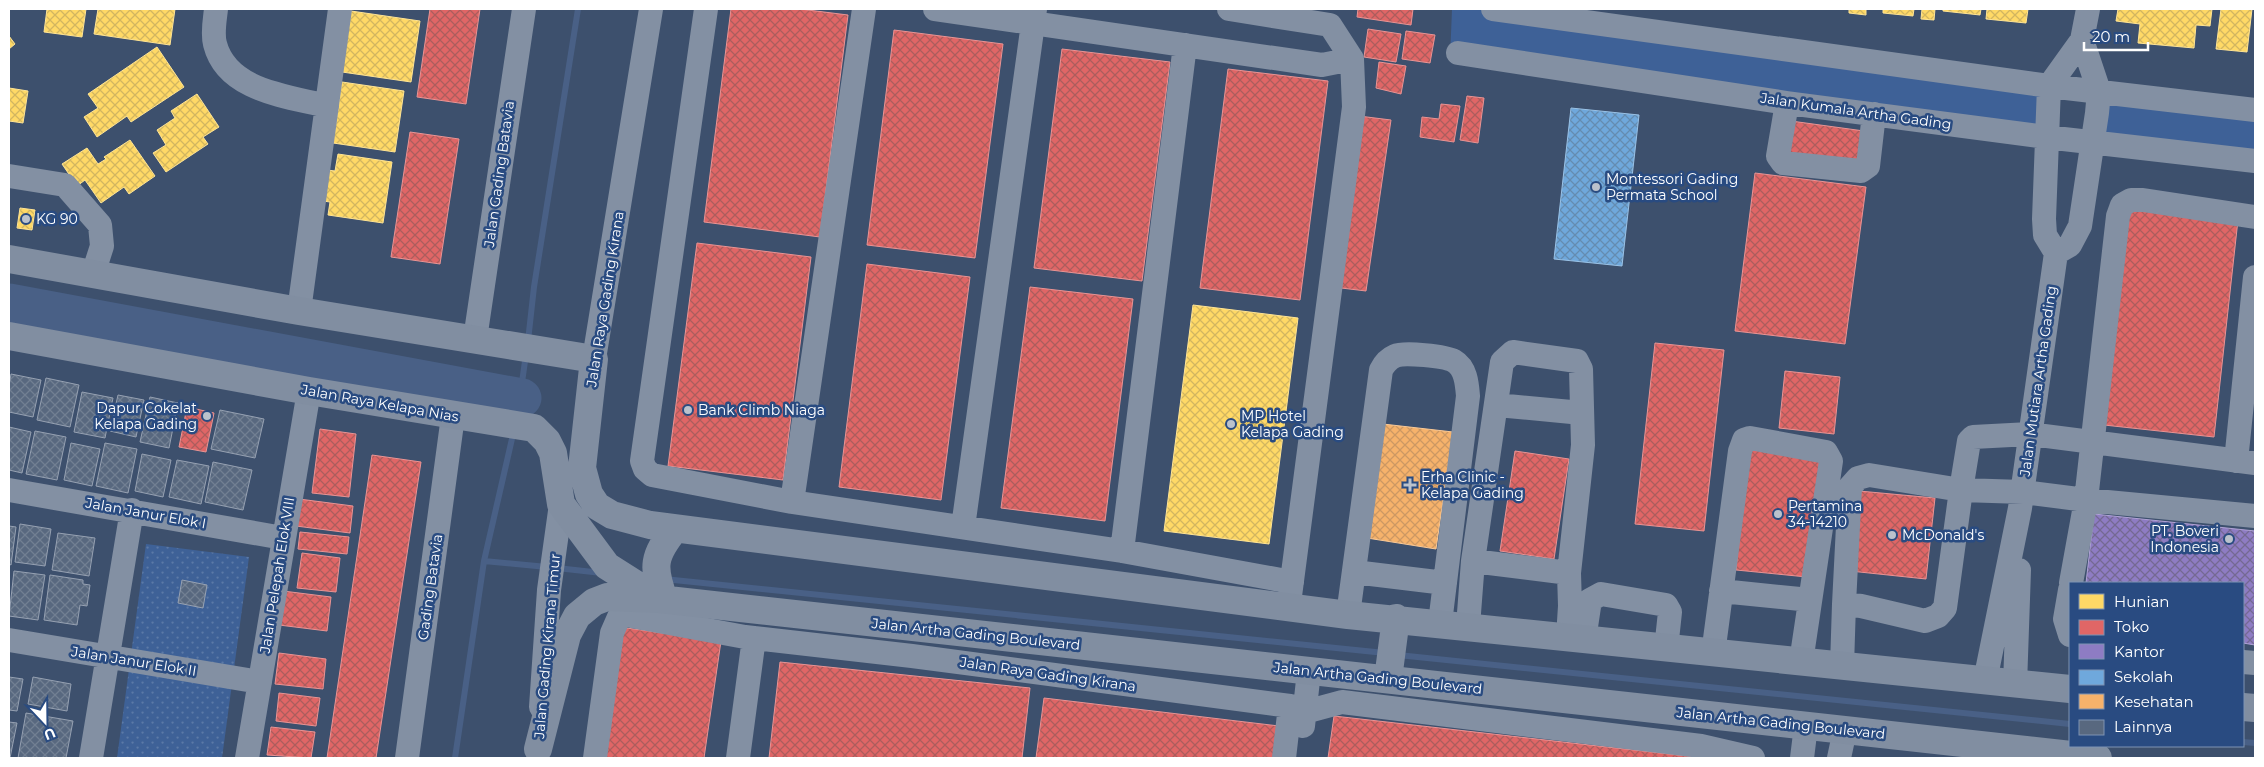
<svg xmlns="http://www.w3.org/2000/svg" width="2264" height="767" font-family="Montserrat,sans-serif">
  <defs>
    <pattern id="park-dots" width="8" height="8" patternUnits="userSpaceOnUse" patternTransform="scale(1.25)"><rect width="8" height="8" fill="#3e6197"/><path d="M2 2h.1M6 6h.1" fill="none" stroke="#5b79a7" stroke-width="1.8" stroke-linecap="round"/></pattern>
    <pattern id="homes-cross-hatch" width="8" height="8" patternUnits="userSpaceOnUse" patternTransform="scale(1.25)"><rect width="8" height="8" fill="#ffd966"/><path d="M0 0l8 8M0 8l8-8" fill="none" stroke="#d2b660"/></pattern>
    <pattern id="shops-cross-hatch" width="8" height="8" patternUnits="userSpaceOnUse" patternTransform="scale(1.25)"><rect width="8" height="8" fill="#e06666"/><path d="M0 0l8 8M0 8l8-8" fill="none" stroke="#ac5d5d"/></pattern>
    <pattern id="offices-cross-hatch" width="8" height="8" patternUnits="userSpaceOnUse" patternTransform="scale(1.25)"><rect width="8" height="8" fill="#8e7cc3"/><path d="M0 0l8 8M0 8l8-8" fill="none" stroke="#746993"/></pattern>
    <pattern id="schools-cross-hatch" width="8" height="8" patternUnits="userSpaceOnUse" patternTransform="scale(1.25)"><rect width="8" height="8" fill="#6fa8dc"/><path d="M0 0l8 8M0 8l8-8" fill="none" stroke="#648cb1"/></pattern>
    <pattern id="health-cross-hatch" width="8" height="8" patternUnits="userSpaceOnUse" patternTransform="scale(1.25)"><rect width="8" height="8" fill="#f6b26b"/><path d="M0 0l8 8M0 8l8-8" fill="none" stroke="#cc9863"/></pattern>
    <pattern id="building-cross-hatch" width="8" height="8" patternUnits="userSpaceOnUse" patternTransform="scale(1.25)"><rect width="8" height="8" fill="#58687f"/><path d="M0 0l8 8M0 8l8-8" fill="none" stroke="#717f92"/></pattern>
  </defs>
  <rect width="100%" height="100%" fill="#3d506d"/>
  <path fill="#3e6197" d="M1452,9H1493L2049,86L2046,137L1450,59Z
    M2098,86L2255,106V162L2092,142Z"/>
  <path fill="url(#park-dots)" d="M146,544L249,557L222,758H117Z"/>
  <path fill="url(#homes-cross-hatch)" stroke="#ffe494" d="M47,9H86L82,37L44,32Z
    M98,9H175L170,45L94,34Z
    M1849,9H1866V15L1849,13Z
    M1883,9H1914L1913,16L1883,13Z
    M1922,9H1935L1934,20L1921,19Z
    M1943,9H1981L1980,15L1943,11Z
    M1987,9H2028L2026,23L1986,19Z
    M2118,9H2212L2210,26L2196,25L2194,48L2138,43L2140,24L2116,21Z
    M2221,9H2252L2247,52L2216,49Z
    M351,11L420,21L411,82L342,72Z
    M9,36L15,44L9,49Z
    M157,47L184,87L131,122L127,116L97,137L84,117L98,108L88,94Z
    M342,82L404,91L395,152L333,143Z
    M9,88L28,91L23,123L9,121Z
    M197,94L219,127L203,137L208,144L166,172L153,153L166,145L157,130L175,118L171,111Z
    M130,140L155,176L129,194L124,187L101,203L85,180L77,186L62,164L87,148L98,164L106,159L104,157Z
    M338,154L392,162L383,223L328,215L330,202L323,201L327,170L335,171Z
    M20,208L35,210L32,230L17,228Z
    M1193,305L1298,318L1269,544L1164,531Z"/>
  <path fill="url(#shops-cross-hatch)" stroke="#e99494" d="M430,9H480L466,104L417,97Z
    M731,9H800L848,15L820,237L704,222Z
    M1358,9H1413L1411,25L1357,17Z
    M1368,29L1401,34L1396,62L1364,57Z
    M894,30L1003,44L975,258L867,245Z
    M1406,31L1435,35L1430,63L1402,59Z
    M1062,49L1170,62L1142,281L1034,268Z
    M1379,62L1406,66L1401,94L1376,88Z
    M1228,69L1328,81L1300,300L1200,288Z
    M1467,96L1484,98L1478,143L1460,140Z
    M1441,104L1460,106L1454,142L1420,137L1422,117L1439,119Z
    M1359,116L1391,120L1366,291L1333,287Z
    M1791,121L1864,131L1860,165L1786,156Z
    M410,132L459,139L440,264L391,257Z
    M1755,173L1866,187L1845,344L1735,331Z
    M2128,209L2238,220L2214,437L2104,425Z
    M697,243L811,257L783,480L668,466Z
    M867,264L970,277L941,500L839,487Z
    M1030,287L1133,299L1105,521L1001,508Z
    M1655,343L1724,350L1704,531L1635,524Z
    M1785,371L1840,377L1834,434L1779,428Z
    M187,407L214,413L206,452L179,447Z
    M320,429L356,434L349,497L312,493Z
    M1747,447L1821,457L1807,577L1736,570Z
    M1515,451L1569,459L1554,559L1500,551Z
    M372,455L421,462L376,758H327Z
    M1859,491L1935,498L1926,579L1850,571Z
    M299,499L353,506L350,533L296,526Z
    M300,532L349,537L347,554L298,549Z
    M302,553L340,558L336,592L297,588Z
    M283,591L331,597L327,631L279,625Z
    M619,627L721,641L704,758H604Z
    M279,653L326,659L323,689L275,684Z
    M780,662L1030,688L1022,758H769Z
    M279,693L320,698L316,726L276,721Z
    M1044,698L1279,726L1275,758H1036Z
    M1334,716L1704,758H1328Z
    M271,727L315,732L311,758L267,755Z"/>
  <path fill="url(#offices-cross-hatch)" stroke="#b0a3d5" d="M2094,514L2255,531V645L2243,643V583H2086Z"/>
  <path fill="url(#schools-cross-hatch)" stroke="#9ac2e6" d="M1571,108L1639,115L1622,266L1554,259Z"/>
  <path fill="url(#health-cross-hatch)" stroke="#f9c997" d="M1383,424L1453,432L1436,549L1367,538Z"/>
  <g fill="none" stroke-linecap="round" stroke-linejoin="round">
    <path stroke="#496086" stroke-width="6" d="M528,341L534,287L578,9
      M517,418L526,354
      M484,561L547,567
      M557,568L602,573
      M664,579L1385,653
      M1398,655L2070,724
      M2243,742L2255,743
      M455,758L484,561L514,430"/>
    <path stroke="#496086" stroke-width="39" d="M9,303L522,398"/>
  </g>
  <path fill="url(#building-cross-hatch)" stroke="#96a1b2" d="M11,374L41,380L33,417L9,412V386Z
    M46,378L79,385L70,427L37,420Z
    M82,392L113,398L105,438L74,432Z
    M118,395L144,400L136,437L110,431Z
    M150,397L178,403L169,448L140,442Z
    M220,410L264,419L255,458L211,449Z
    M9,427L31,432L22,473L9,470Z
    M35,431L66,437L57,480L26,474Z
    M71,443L100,449L92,486L64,480Z
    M105,443L137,449L128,493L96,486Z
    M142,454L171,460L163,497L135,491Z
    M177,460L209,466L201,504L169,497Z
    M213,462L252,470L243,510L205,502Z
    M20,524L51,529L45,566L15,562Z
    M9,526L16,527L11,565L9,564Z
    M58,533L95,538L89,576L52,570Z
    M14,571L45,575L38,620L9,616Z
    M50,575L83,580V584L90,585L87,606L80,605L77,625L44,620Z
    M182,580L207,585L203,608L178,603Z
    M9,677L23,679L17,711L9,710Z
    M33,677L71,684L67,711L28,704Z
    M26,713L73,721L66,758H18Z
    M9,722L17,723L10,758H9Z"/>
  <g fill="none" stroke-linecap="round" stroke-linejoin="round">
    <path stroke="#8390a3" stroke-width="24" d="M216,9C215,19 212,33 215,44C227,91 287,96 327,106
      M706,9L642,461L645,469L652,475L792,502L1122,551L1292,582
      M935,9L1322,65L1352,59
      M1229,9L1330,25L1352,59L1354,107L1290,596
      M1493,9L2049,86L2255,110
      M1458,53L1787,103L2046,137L2255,161
      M1787,103L1778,156L1783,163L1861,171L1868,166L1874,114
      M9,176L65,185L100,225L102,246L93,274
      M2056,253L2070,245L2080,226L2097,113L2099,91L2082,40
      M299,311L340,9
      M475,339L524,9
      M594,359L651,9
      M1497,405L1582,413
      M2236,461L2255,277
      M9,490L283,538
      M792,502L864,9
      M963,527L1035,9
      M1122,551L1185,45
      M1473,561L1502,362L1513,352L1577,361L1581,369L1583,445L1569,573
      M1354,572L1445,583
      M2071,583L2086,500L2118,216L2122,205L2131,200H2143L2255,217
      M2070,590L2065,619L2070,635
      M1721,591L1810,600
      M1844,604L1850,487L1858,478L1869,475L1961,490L1969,441L1973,437L2030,434L2255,463
      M1348,615L1381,370C1384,364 1388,359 1395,356C1404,352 1445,356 1454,361C1466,368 1467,384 1468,396L1440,623
      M1468,626L1473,561L1569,573L1570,606L1568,637
      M9,640L260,682
      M1584,640L1590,600L1601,594L1666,605L1670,612L1666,649
      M1713,654L1740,451L1744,440L1750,438L1826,452L1831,461L1801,662
      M2243,662L2255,663
      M1842,666L1844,604L1861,606L1925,621L1938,616L1945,608L1961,490L2023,492L2086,500L2255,516
      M1985,681L2020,508L2056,253L2045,235L2044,219L2049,86L2082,40L2088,9
      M2015,685L2019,570
      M541,707L549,590L561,504
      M1305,712L1342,702L1701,746L1753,758
      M1303,726L1309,671
      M91,758L132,510
      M247,758L309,391
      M407,758L453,416
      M595,758L612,633L619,617L626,615L745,637L912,656L1290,706L1284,758
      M738,758L754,638
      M1802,758L1806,726
      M1839,758L1845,730"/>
    <path stroke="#818ea1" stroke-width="28" d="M9,259L299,311L594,359L582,468L589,494L597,506L612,515L650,525L1348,615L2070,689
      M9,336L309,391L534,428L547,441L553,453L561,504L607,566L659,599
      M664,599C652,567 653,556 675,529
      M1388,679L1396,618
      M2243,707L2255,708
      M538,749L567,635L577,616L594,602L607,597L659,599L2098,758"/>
  </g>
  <g fill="#bbc2cc" stroke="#294b81" stroke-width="2">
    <circle cx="1596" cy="187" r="5"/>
    <circle cx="26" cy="219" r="5"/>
    <circle cx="688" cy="410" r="5"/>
    <circle cx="207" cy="416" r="5"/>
    <circle cx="1231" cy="424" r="5"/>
    <path d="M1407.5 477.5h5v5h5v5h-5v5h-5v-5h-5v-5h5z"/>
    <circle cx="1778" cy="514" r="5"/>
    <circle cx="1892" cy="535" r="5"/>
    <circle cx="2229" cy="539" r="5"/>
  </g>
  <g text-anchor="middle" stroke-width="5" stroke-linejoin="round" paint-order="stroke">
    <g font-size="14" fill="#fff" stroke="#294b81">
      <text transform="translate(1856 111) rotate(8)" y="5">Jalan Kumala Artha Gading</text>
      <text transform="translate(499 174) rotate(-82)" y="5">Jalan Gading Batavia</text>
      <text transform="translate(605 299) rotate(-81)" y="5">Jalan Raya Gading Kirana</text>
      <text transform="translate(2038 381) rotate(-82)" y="5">Jalan Mutiara Artha Gading</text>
      <text transform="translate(380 403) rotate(10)" y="5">Jalan Raya Kelapa Nias</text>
      <text transform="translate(146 513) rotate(10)" y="5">Jalan Janur Elok I</text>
      <text transform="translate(277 575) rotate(-81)" y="5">Jalan Pelepah Elok VIII</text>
      <text transform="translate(430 587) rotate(-82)" y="5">Gading Batavia</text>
      <text transform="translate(976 634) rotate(6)" y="5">Jalan Artha Gading Boulevard</text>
      <text transform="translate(547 646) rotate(-85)" y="5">Jalan Gading Kirana Timur</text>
      <text transform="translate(134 661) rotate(9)" y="5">Jalan Janur Elok II</text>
      <text transform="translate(1048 674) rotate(8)" y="5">Jalan Raya Gading Kirana</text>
      <text transform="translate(1378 678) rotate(6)" y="5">Jalan Artha Gading Boulevard</text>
      <text transform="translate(1781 723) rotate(6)" y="5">Jalan Artha Gading Boulevard</text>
    </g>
    <g font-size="14" fill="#fff" stroke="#294b81" text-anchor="start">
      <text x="1606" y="184">Montessori Gading<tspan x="1606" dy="16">Permata School</tspan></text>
      <text x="36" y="224">KG 90</text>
      <text x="197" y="413" text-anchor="end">Dapur Cokelat<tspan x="197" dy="16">Kelapa Gading</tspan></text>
      <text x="698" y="415">Bank Climb Niaga</text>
      <text x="1241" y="421">MP Hotel<tspan x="1241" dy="16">Kelapa Gading</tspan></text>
      <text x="1421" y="482">Erha Clinic -<tspan x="1421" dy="16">Kelapa Gading</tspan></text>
      <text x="1788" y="511">Pertamina<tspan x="1788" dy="16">34-14210</tspan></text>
      <text x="2219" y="536" text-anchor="end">PT. Boveri<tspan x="2219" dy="16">Indonesia</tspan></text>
      <text x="1902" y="540">McDonald's</text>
    </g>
  </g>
  <rect width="2264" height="767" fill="none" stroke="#ffffff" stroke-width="20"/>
  <rect x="2069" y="582" width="175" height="165" fill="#294b81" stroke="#7f93b3"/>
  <rect x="2079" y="594" width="25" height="15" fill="#ffd966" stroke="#7f93b3"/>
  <text x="2114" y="607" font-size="15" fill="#ffffff">Hunian</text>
  <rect x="2079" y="620" width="25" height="15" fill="#e06666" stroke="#7f93b3"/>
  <text x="2114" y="632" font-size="15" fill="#ffffff">Toko</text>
  <rect x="2079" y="644" width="25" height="15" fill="#8e7cc3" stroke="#7f93b3"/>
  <text x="2114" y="657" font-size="15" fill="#ffffff">Kantor</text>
  <rect x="2079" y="670" width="25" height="15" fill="#6fa8dc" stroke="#7f93b3"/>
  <text x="2114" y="682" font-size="15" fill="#ffffff">Sekolah</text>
  <rect x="2079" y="694" width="25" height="15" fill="#f6b26b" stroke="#7f93b3"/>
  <text x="2114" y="707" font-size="15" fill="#ffffff">Kesehatan</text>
  <rect x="2079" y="720" width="25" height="15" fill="#58687f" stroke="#7f93b3"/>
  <text x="2114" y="732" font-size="15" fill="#ffffff">Lainnya</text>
  <g transform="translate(45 722) rotate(158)" stroke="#294b81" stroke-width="4" paint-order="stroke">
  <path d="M0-4L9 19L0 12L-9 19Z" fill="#ffffff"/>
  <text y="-8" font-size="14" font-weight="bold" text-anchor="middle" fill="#ffffff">U</text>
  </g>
  <path d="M2084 42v8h64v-8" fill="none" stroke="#ffffff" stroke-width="2.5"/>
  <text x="2092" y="42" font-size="15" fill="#ffffff" stroke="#294b81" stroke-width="4" paint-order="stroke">20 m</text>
</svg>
